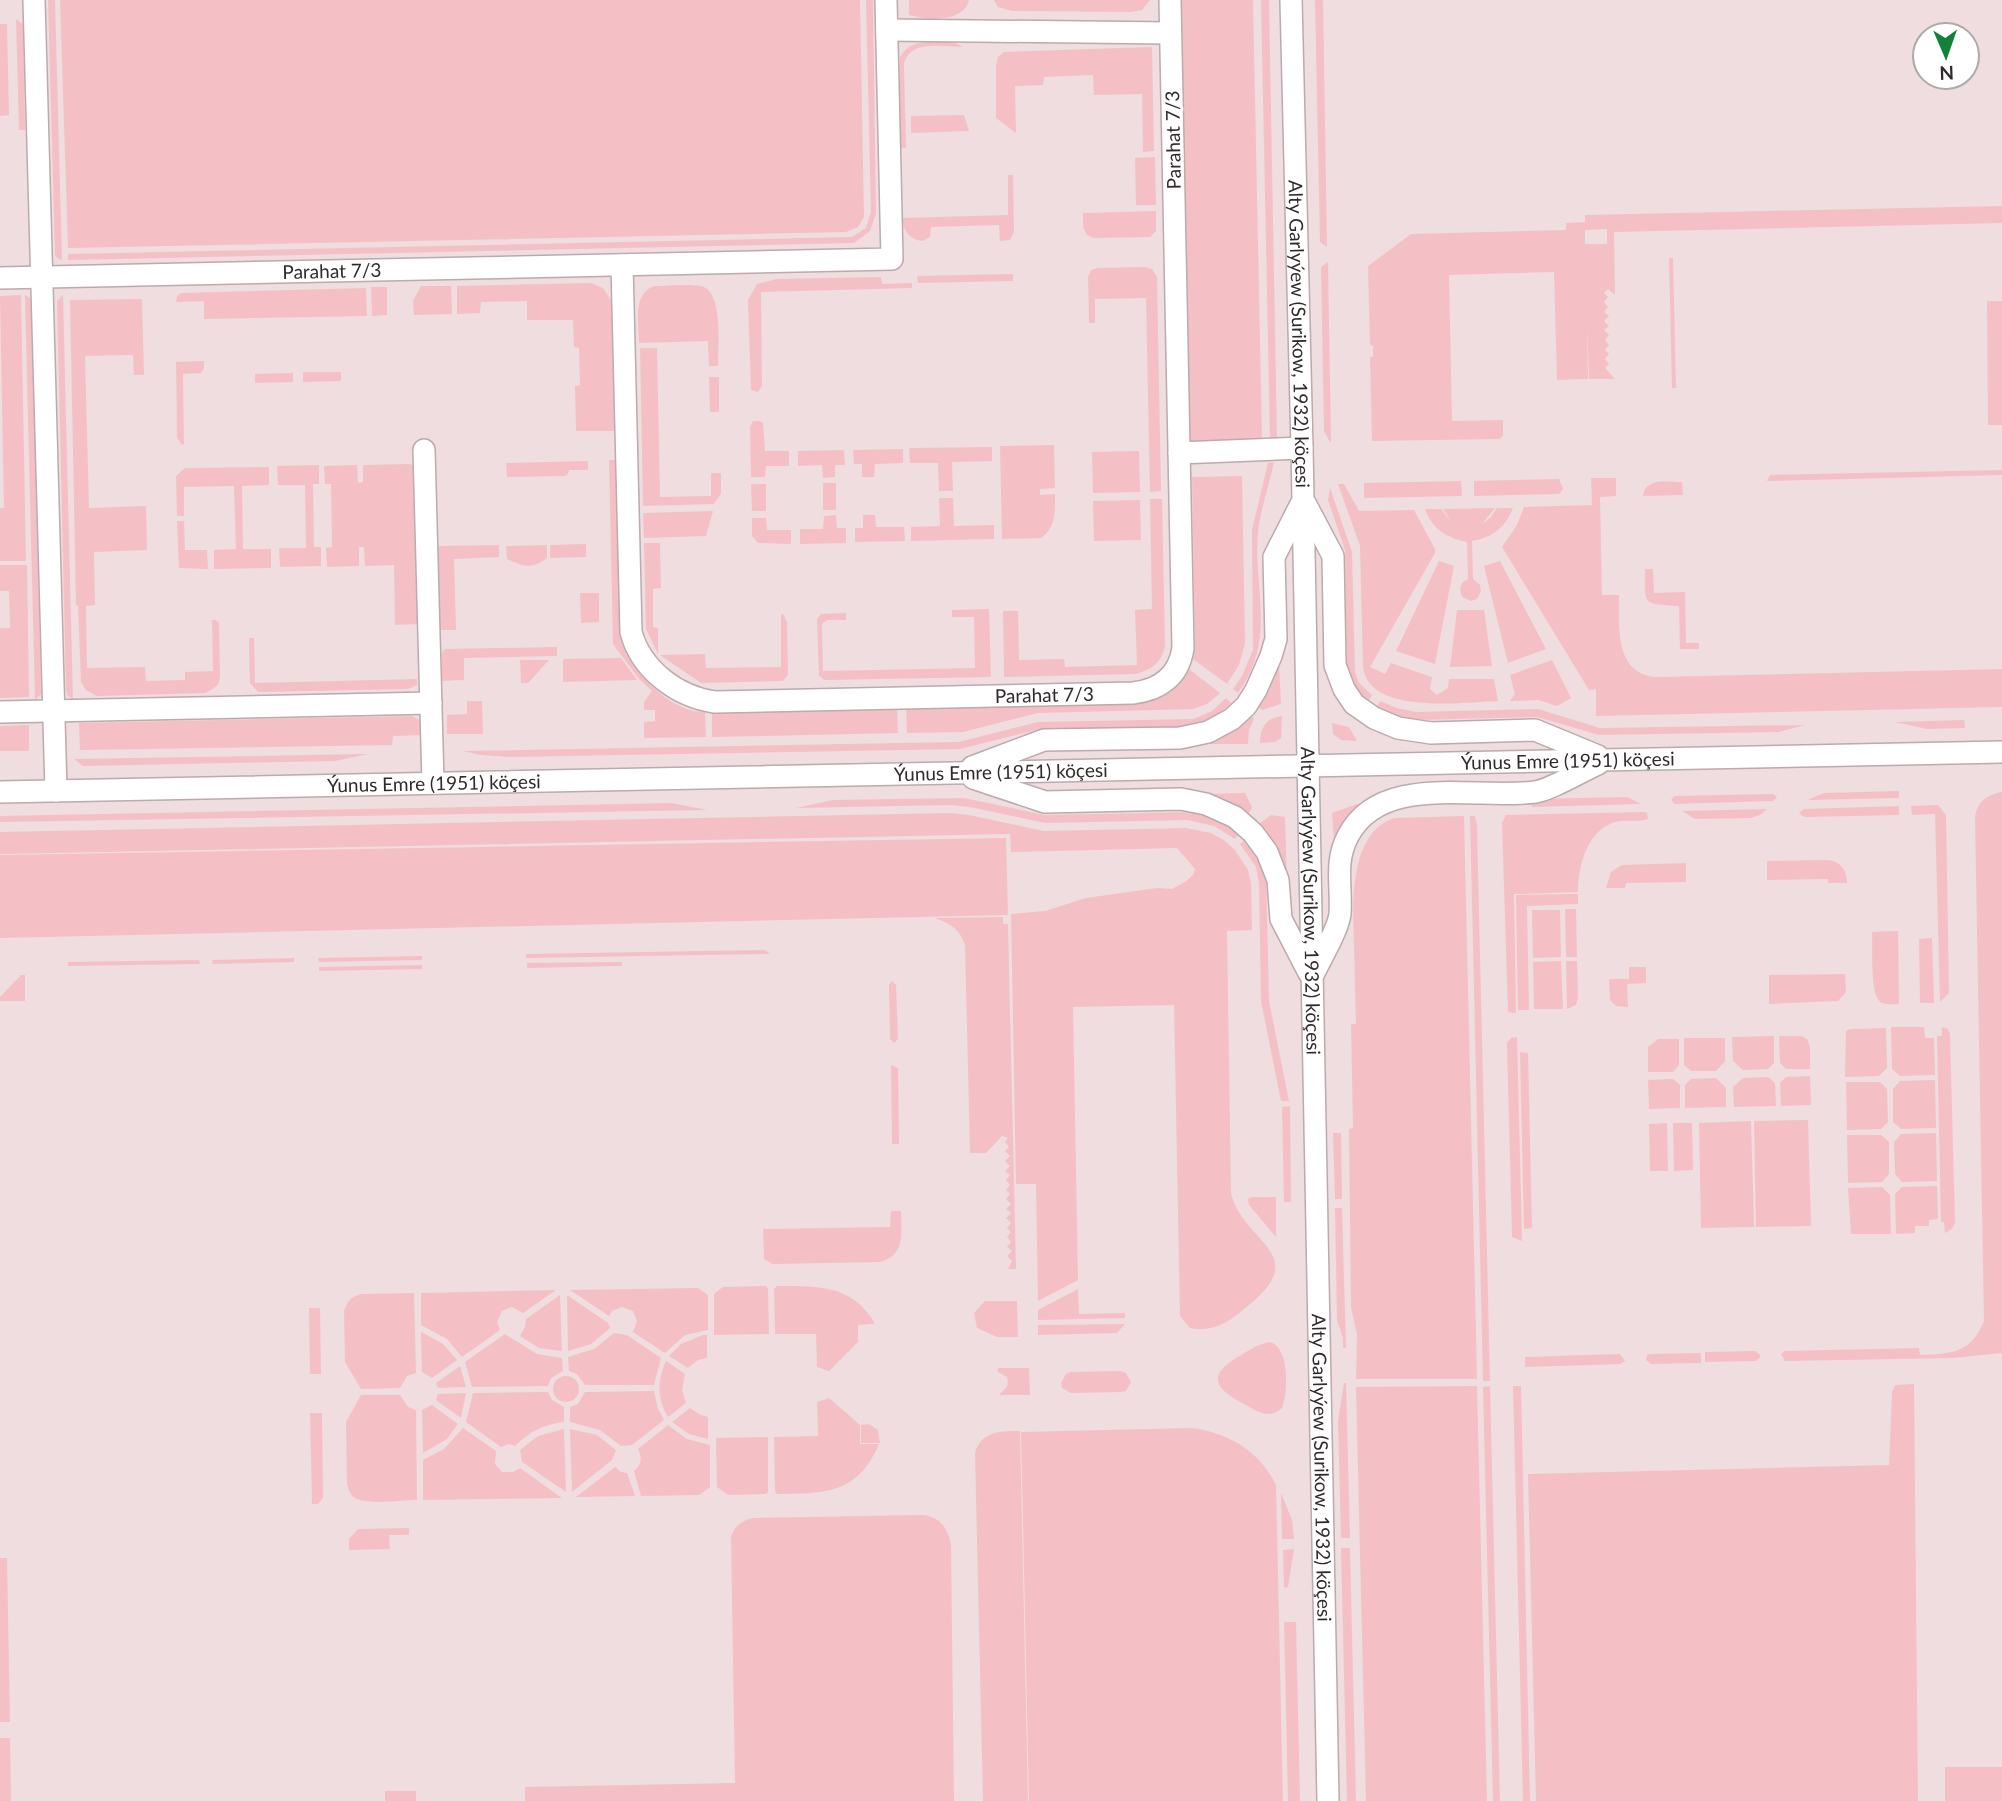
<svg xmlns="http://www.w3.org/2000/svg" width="2002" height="1801" font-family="Lato,sans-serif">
  <rect width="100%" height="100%" fill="#efdddf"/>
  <path fill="#f4c0c6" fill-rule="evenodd" d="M48,0H55L62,260L57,258L55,255Z
    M60,0H860L864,217L858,227L846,232L68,248Z
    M866,0H873L876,213L870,231L854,243L68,260V254L852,237L866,228L871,212Z
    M909,0H969C964,23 927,20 909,15Z
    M994,0H1150L1142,10L1130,12L1012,11L998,7Z
    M1181,0H1253L1262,439L1189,441Z
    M1261,0H1269L1277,439H1270Z
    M1315,0H1323L1327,247L1320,242Z
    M16,19L23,24L25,130H19Z
    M0,24H7L9,115L0,116Z
    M953,42L963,47C943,47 908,39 904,65L906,148H900V57C912,37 933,42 953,42Z
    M1152,47L1154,151L1143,152L1142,94L1094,95L1093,75L1044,77L1043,85L1015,86L1016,133L996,118V65L998,57L1004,52Z
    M964,115L969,131L911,133V116Z
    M1155,157L1156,205H1136L1135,158Z
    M1008,175H1013L1014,232L1010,240L1000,241L999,225L931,227L930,237L923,241C910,240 903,231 902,218L1008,215Z
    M2002,206V223L1614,232L1615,295L1608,289L1604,293L1608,297L1604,302L1608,307L1604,312L1609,316L1604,321L1609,326L1604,330L1609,335L1605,340L1609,345L1605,350L1609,354L1605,359L1609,364L1605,368L1615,379H1589L1587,322L1588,379L1557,380L1554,272L1449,275L1452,421L1503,420V436L1499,439L1372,441L1370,357H1373V346L1370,345L1368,266L1411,234L1566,230V223L1585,222V215ZM1607,229V244H1585V230Z
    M1156,211V231L1150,237L1093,238L1087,235L1083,227V213Z
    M1669,258H1673L1676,388H1672Z
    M1328,262L1331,442H1330L1324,431L1321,267Z
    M1145,267L1152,269L1157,277L1161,491L1150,492L1146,298L1095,299V323H1089L1088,277L1091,270L1097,268Z
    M1013,274V281L918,283L917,276Z
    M881,277L882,284L912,283V288L761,292L762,386L758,392L751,390L748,300L757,284L777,279Z
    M591,283L603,288L612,302L615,431H576L575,386L580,385L579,348L574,347L573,320H527V301L481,302L480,313L457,314V286Z
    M421,286H451L452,314L414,315L413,301Z
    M654,286C666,286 693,283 704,287C723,296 718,347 718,366H709L708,341L639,343C639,324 632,294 654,286Z
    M371,287H387V315L372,316Z
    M366,288L367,316L204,319V301L176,302L177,296L181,293Z
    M21,295L26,561H0V508H4L0,296Z
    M25,295L30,298L32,305L41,694L35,700Z
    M63,295L73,699L68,696L66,690L57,301Z
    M142,299L144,375H134L133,355L85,356L89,508L146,506L147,550L94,552L95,605L86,606L87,668L145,667L146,681L185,680V672L213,671L212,620H216L219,623L220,677L218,685L206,693L97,696L86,690L81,682L78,606L76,605L70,300Z
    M1987,301H2002V425H1988Z
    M640,348H657L660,497L711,496V473H721V494L714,504L643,506Z
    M204,361V368L201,373L183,374L184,444L182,445L177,438L176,362Z
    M303,372H341V381L303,382Z
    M293,373V382L255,383V374Z
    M709,377H719V412H710Z
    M753,421H760L763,423L765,451H789V466H766L765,477H751L750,427Z
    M1054,445L1055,488L1040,489V495L1055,494C1055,511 1056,528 1041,538L1002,539L1000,446Z
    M992,447V461L952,462L953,491H939L938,463H910L909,448Z
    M903,449V463L875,464L874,477H862V464H854L853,450Z
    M844,450L845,465H835V477L823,478L822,465L798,466V451Z
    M1139,451L1140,492L1093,493L1092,452Z
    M609,460H617L621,632C627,668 668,712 705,712L706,737L644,738V722L655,721V710H644V702L652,691L639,679L613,644Z
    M588,461V470H569L568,474L565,476L507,477L506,463Z
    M1274,462C1269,485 1261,508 1258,531C1253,591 1277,638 1238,693L1233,689L1242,676L1253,650L1252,530L1268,463Z
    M410,464L416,467L419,624L395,625L394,565L365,566L364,547H359V566L327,567L326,548L332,547L331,484H325L324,466L357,465L358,483L363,482V465Z
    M319,465V484H313L314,547H321V566L280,567L279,548H306L305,485H278L277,466Z
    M269,467V485L242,486L243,549H271V568L214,569V550L236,549L234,486L184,487V516H177L176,476L185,468Z
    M2002,470V475L1767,481L1770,475Z
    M1242,476L1245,643L1239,665L1227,684L1193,659L1195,645L1192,477Z
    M1591,478H1616V496L1600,497L1602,595H1619C1619,625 1614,674 1656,677L2002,669V707L1596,716V689L1589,690L1502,547L1517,525L1524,507L1592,505Z
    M1559,479L1563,489L1559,494L1474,496V481Z
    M1461,481L1462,496L1364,498V483Z
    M1682,482L1683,495L1643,496C1645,477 1668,482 1682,482Z
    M823,483H836V510H823Z
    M751,484H766V511H752Z
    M1338,484H1344L1359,511L1414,510L1435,549V553L1370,667L1385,674L1391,663L1432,677L1430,689L1437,695L1448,688L1449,679H1494L1498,701C1465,702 1367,716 1363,666L1360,546Z
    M1330,488L1352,552L1355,672L1359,683L1372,695L1368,702L1358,694L1347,674L1345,550L1328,500Z
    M939,498H953L954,526L994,525V539L911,541V527L940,526Z
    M1150,499H1162L1165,646C1161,664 1151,670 1135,674L1004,677L1003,611H1018L1019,660L1064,659L1065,667L1137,665L1135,610L1152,609Z
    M1140,500L1141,540L1094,541L1093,501Z
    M1495,508L1482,524L1491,517L1497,508H1513C1506,527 1492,538 1472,541L1473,579L1480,585L1481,591L1477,599L1471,601L1462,597L1460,589L1462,583L1468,579L1467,542C1447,538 1432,529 1425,509H1441L1452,523L1443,509Z
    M713,511L706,536L644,538L643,513Z
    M836,515L837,528H846V543L800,544V529H823L824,516Z
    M863,515H875L876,527H904L905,541L855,542V528H863Z
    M752,518H766L767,530H791V544L758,543L752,536Z
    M177,521H184L185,550H207L208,569L179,568Z
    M644,543H660L661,588L653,589V627L658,628V654L646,629Z
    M586,544V557L550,558V545Z
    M499,545V557L454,559L456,630H440L438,546Z
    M547,545V558C531,570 523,566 507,559L506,546Z
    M1439,561L1454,566L1435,664L1396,651Z
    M1500,561L1546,649L1508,663L1484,566Z
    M0,565H27L29,697L0,698V628H10L9,591H0Z
    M1645,569H1653L1654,593L1685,592L1686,643H1699V649H1680L1679,606C1642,604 1645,606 1645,569Z
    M580,593H599V622L581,623Z
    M989,609L991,677L825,680L819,676L817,619L821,614L846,613V620H827L822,624L823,671L975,668L974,617H952V610Z
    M1457,610H1484L1492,666L1450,667Z
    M781,614L784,615L787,623L788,675L783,681L701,683L660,655L705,654L706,668L781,667Z
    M249,638H254L255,683L417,679V685L408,689L258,692L250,683Z
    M557,647V656L464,658V680L442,681V653L445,649Z
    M621,658L637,680L563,682V659Z
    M520,660H549L528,683H521Z
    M1552,660L1571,698L1557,706L1538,700L1510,701L1515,694L1510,675Z
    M1279,666L1281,704L1262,710L1257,706Z
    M1189,669L1220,693L1207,704L1193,709L1038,713L963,732L907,733L906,708L1145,702C1167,698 1179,688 1189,669Z
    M1226,698L1231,703C1217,718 1204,724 1184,727L1040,729L960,749L509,757L481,755L463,751L959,742L1038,722L1194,719L1212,711Z
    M467,701H482L483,734H447V715L467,714Z
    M1380,701L1397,708L1416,712L1538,709L1600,728L1805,725L1779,732L1599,735L1537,717L1415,720L1394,716L1376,708Z
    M897,708L898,733L712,737V711Z
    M1249,714L1254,719L1249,730L1248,744H1208L1209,741L1229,732Z
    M412,716L421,721L422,735L393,736L392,745L80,750L79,723Z
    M1282,716L1281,738L1275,742L1260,743C1260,728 1266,718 1282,716Z
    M1964,720L1965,728L1927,729L1895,722Z
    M1332,723L1349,727L1357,741L1341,740L1333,734Z
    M29,725V751H0V726Z
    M368,754L335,761L83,766L74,759Z
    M1899,791V798L1807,800L1824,793Z
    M2002,792V1353L1953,1358L1785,1361L1781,1354L1785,1351L1919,1348L1920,1355C1952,1354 1971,1353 1984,1321L1975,818C1977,802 1986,795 2002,792Z
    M1245,793L1252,807L1249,814L1209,794Z
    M1773,794L1777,797L1773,801L1675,804L1671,800L1674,796Z
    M1627,797L1641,804L1532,807L1531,799Z
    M964,798L1045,815L1193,812L1229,824L1240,833L1235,839L1214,826L1187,820L1045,823L970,807L951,805L796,808L833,800Z
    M672,803L707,810L0,822V816Z
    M1357,804L1360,805L1334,841L1332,813Z
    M1938,805L1946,815L1949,993L1940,1002L1935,814L1912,815L1911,806Z
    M1899,806V815L1804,817L1799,813L1804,809Z
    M1767,809L1760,815L1751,818L1695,819L1682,811Z
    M1644,812L1647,813L1648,819C1639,822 1629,820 1620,821C1588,826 1578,865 1578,892L1514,894L1516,1013L1508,1012L1502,823L1506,815Z
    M951,813L969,815L1044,831L1186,828L1211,833L1224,840L1235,850L1248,870L1251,883L1252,930L1227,931L1231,1194C1245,1245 1315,1254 1244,1309C1229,1322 1211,1333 1190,1328L1180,1316L1174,1005L1073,1007L1078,1280L1038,1301L1036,1184H1016L1011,914L1045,911L1086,898L1157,888L1172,889L1185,882L1193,875L1195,869L1177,848L1011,852L1010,834L0,854V832Z
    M1271,815L1285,817L1287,883L1274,844L1259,824Z
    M1464,816L1477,1379H1356L1357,1335L1351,1307L1349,1129L1353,1128L1351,1024H1356C1355,998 1355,973 1354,948C1353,909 1347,834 1394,818Z
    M1470,816H1475L1477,825L1490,1381H1483Z
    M1006,838L1008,915L0,938V855Z
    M1246,839L1253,847L1266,873L1269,1001L1289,1101H1281L1261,1001L1259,883L1256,867L1240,844Z
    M1827,860C1840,861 1847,869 1847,883H1828V879L1767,880V861Z
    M1686,863V882L1626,883L1625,888H1606L1611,872L1622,865Z
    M1578,894V904L1527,906L1529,1010H1518L1516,895Z
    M1565,909H1576L1577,957H1566Z
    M1532,910H1560L1561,957L1533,958Z
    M1003,917V924H1008L1016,1269H1008L1012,1261L1007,1256L1012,1251L1007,1247L1011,1242L1007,1237L1011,1232L1007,1228L1011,1223L1006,1218L1011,1213L1006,1209L1011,1204L1006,1199L1010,1194L1006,1190L1010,1185L1006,1180L1010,1175L1005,1171L1010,1166L1005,1161L1010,1156L1005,1151L1009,1147L1005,1142L1008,1138L1002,1136L986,1153H970L965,945C960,929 950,923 934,918Z
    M1898,931L1899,1004C1894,1004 1887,1005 1882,1003C1869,997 1873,946 1872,932Z
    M1932,938L1934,1003H1920L1919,939Z
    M765,950L770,954L526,958V954Z
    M422,956V960L319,962L318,958Z
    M294,958V962L213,964L212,960Z
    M199,960L200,964L68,966V962Z
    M1561,961L1563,1009H1534L1533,962Z
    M1566,961H1577L1578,998L1576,1005L1567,1009Z
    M622,962V966L527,968V963Z
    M422,965V969L319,971V967Z
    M1629,967H1646V983L1627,984L1628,1007L1616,1006L1610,1000L1609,979H1629Z
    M1845,974L1846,992L1838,1001L1769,1004V975Z
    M21,975H25V1001H0V997Z
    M892,981L896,985L898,1039L894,1043L890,1039L889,985Z
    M1891,1027H1924L1925,1038H1934L1935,1075L1900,1076L1892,1069Z
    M1942,1027L1948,1029L1950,1034L1955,1222L1952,1229L1945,1233L1944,1222H1941L1937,1036H1942Z
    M1886,1028L1887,1068L1879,1076L1845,1077L1846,1031L1850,1029Z
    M1774,1036V1063L1768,1069L1743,1070L1733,1061L1732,1037Z
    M1779,1036H1801L1807,1039L1810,1047V1069H1786L1780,1063Z
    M1517,1037L1522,1241L1512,1237L1507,1043L1511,1038Z
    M1684,1038H1725V1061L1716,1071H1691L1684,1065Z
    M1658,1039H1679V1065L1673,1072H1648V1047Z
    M1520,1052L1528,1053L1532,1228L1524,1229Z
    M891,1065L898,1068L899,1144H892Z
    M1810,1076L1811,1105L1781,1106L1780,1083L1786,1077Z
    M1768,1077L1775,1083L1776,1106L1734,1107L1733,1087L1743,1078Z
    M1716,1078L1726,1088V1107L1685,1108V1085L1691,1079Z
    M1673,1079L1680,1085V1108L1649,1109L1648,1080Z
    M1935,1080L1936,1128L1901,1129L1893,1122V1089L1900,1081Z
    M1880,1082L1887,1089L1888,1122L1881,1129L1847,1130L1846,1082Z
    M1290,1106L1291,1202H1284L1282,1107Z
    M1808,1120L1811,1226L1756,1227L1754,1121Z
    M1751,1121L1754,1227L1701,1228L1699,1123Z
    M1667,1123L1668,1171H1650L1649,1124Z
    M1673,1123H1692L1693,1170L1674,1171Z
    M1333,1133H1341L1342,1199H1335Z
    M1936,1133L1937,1181L1902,1182L1895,1174L1894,1142L1901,1134Z
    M1847,1135H1881L1889,1142V1174L1882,1182L1848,1183Z
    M1937,1186L1938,1219L1929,1220V1226H1915V1233L1896,1234L1895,1194L1902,1187Z
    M1882,1187L1890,1195L1891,1234H1851L1848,1188Z
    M1252,1197H1276V1237L1249,1205L1248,1199Z
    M1335,1208H1342L1346,1348H1343V1338L1337,1320Z
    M891,1211H901C901,1233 906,1255 880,1262L772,1264L764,1259L763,1229L890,1227Z
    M766,1286L768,1289L769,1334L714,1335V1294L723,1287Z
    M777,1286C816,1286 853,1284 875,1324L858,1325V1342L829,1371L817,1367L816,1334H775L774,1289Z
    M698,1288L708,1295V1330L685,1335L665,1353L633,1332L637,1321L633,1311L622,1307L612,1311L609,1316L570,1290Z
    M1078,1289L1079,1314L1125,1313V1318L1038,1320V1310Z
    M556,1290L523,1313L512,1307L502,1311L497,1322L500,1330L462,1357L447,1339L421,1325V1293Z
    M414,1293L416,1373L407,1376L400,1388L361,1389L345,1362L344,1311C347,1302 351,1296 361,1294Z
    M560,1295L562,1351L539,1348L520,1336L525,1327L526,1319Z
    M567,1295L608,1323L610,1328L591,1344L568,1351Z
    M985,1301H1017L1018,1337H997L977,1328L974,1313Z
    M309,1308H320L321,1374H310Z
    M1125,1324L1117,1333L1038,1335V1325Z
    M421,1332L443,1344L457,1360L432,1378L422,1372Z
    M614,1333L627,1335L661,1358L654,1385H585L577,1374L569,1371L568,1357L594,1349Z
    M505,1334L537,1354L562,1358L563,1371L551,1378L548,1386L472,1387L465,1362Z
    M703,1335H707V1358L698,1360L688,1368L669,1356L681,1344Z
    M1270,1342C1290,1348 1288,1392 1282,1408C1277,1412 1274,1414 1267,1414C1258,1413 1250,1407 1242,1403C1217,1389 1206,1377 1236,1358C1247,1352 1257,1344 1270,1342Z
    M1755,1351L1760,1355V1358L1756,1361L1705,1362V1352Z
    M1701,1353V1363L1651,1364L1646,1360L1647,1355L1650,1354Z
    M1620,1354L1625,1361L1620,1364L1525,1367V1357Z
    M666,1361L685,1374L682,1390L686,1403L668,1417C657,1399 657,1380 666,1361Z
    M460,1366L466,1387L438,1388L436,1383Z
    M998,1368H1029L1030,1395H999C1004,1389 1010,1388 1007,1377L998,1372Z
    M1120,1371L1126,1373L1131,1382L1126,1391L1121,1392L1071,1393L1062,1388L1061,1383L1066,1374L1071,1372Z
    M553 1389a13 13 0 1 1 26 0a13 13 0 1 1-26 0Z
    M1344,1383H1346L1350,1538H1341L1338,1421Z
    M1914,1384L1918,1801H1536L1528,1474L1889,1465L1892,1392L1895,1385Z
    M1477,1386L1487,1801H1366L1356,1387Z
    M1490,1386L1500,1801H1493L1483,1387Z
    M1513,1386H1521L1530,1801H1523Z
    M654,1391L658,1409L664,1420L632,1445L621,1446L600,1430L570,1422V1407L578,1404L585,1392Z
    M548,1392L552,1400L564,1407V1422C544,1424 529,1432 515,1446L509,1444L501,1447L466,1422L473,1393Z
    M466,1393L461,1418L436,1400L438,1394Z
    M361,1395H400L408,1407L416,1410L417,1500C403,1500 367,1505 355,1498C350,1495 349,1490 347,1484L346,1422Z
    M829,1398L860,1425V1444H879C857,1495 825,1493 777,1494L775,1491L774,1437L818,1436L817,1402Z
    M432,1405L458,1424L447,1439L423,1453L422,1410Z
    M690,1408L699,1414L708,1417V1439L689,1434L672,1422Z
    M310,1413H322L323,1498L318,1504H312Z
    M869,1424L878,1430L880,1443H861V1425Z
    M668,1425L687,1439L710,1445V1487L699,1495L641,1496L634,1471C642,1465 642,1457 638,1449Z
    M463,1428L496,1451L495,1464L502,1472H513L520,1468L562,1498L423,1500V1460L444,1449Z
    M1191,1428C1227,1432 1260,1451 1276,1485L1283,1801H1029L1021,1432Z
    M564,1429L566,1492L522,1462L520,1450L538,1436Z
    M570,1429L597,1435L616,1450L612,1460L572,1492Z
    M1020,1431L1028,1801H983L975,1453C981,1431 1001,1431 1020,1431Z
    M768,1437V1492L766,1494L728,1495L717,1487L716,1438Z
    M615,1467L621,1472L627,1473L635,1496L576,1497Z
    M1281,1493L1292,1520L1294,1539H1282Z
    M921,1515C939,1516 947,1526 951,1544L954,1801H525V1787L735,1783L731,1536C735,1526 742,1520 753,1518Z
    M409,1528V1535H389L390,1549L349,1550V1539L358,1529Z
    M1341,1548H1350L1356,1801H1347Z
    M1294,1549L1288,1587L1284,1588L1283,1550Z
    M0,1558H7L10,1722H0Z
    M1284,1622H1296L1300,1801H1288Z
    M0,1738H10L11,1801H0Z
    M1945,1767H2002V1801H1945Z
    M385,1791H416V1801H385Z"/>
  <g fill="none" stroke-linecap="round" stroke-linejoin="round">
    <defs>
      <g id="minor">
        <path d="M34,0L56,791"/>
        <path id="s1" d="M1291,0L1302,448L1328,1801"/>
        <path d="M887,30L1170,33"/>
        <path id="s2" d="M622,265L631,632C641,670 678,697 715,702L1133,693C1160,690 1179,676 1183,648L1170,0"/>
        <path id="s3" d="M0,278L892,259L886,0"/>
        <path d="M424,450L433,783"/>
        <path d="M1179,453L1302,448"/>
        <path d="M1305,503L1333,556L1335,665L1344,689L1354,704L1374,718L1398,728L1431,733L1535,730L1598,756"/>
        <path d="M0,712L431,703"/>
        <path d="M972,767L1044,740L1180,738L1208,732L1232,719L1246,706L1256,690L1271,656L1276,639L1274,557L1301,504"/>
        <path d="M973,778L1045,802L1181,799L1206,804L1235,817L1253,833L1267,852L1278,880L1281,919L1309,973"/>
        <path id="s4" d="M0,792L2002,752"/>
        <path d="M1314,973C1321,958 1338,930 1340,914C1342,887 1334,862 1348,836C1381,772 1476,800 1535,792C1550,790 1582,771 1598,764"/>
      </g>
    </defs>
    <use href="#minor" stroke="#bcaaac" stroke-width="24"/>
    <use href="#minor" stroke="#fff" stroke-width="21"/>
  </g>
  <g text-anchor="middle" stroke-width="6" stroke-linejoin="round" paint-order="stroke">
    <g font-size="19" fill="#312a2b" stroke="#fff">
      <text transform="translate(1173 140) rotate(-91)" y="7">Parahat 7/3</text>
      <text dy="7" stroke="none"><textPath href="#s3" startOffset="332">Parahat 7/3</textPath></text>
      <text dy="7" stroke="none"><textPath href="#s1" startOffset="334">Alty Garlyýew (Surikow, 1932) köçesi</textPath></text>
      <text dy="7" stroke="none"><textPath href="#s2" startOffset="812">Parahat 7/3</textPath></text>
      <text dy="7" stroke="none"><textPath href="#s4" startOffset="1568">Ýunus Emre (1951) köçesi</textPath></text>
      <text dy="7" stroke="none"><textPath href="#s4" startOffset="1001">Ýunus Emre (1951) köçesi</textPath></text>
      <text dy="7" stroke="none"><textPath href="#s4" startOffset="434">Ýunus Emre (1951) köçesi</textPath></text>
      <text dy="7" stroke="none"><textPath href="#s1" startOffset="901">Alty Garlyýew (Surikow, 1932) köçesi</textPath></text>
      <text dy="7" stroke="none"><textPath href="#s1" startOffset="1468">Alty Garlyýew (Surikow, 1932) köçesi</textPath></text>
    </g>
  </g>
  <g transform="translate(1946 56) rotate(178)"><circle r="33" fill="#ffffff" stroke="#adaaaa" stroke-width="2"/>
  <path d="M0-5L12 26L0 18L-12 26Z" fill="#128238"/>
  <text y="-10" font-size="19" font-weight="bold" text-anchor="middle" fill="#312a2b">N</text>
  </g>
</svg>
